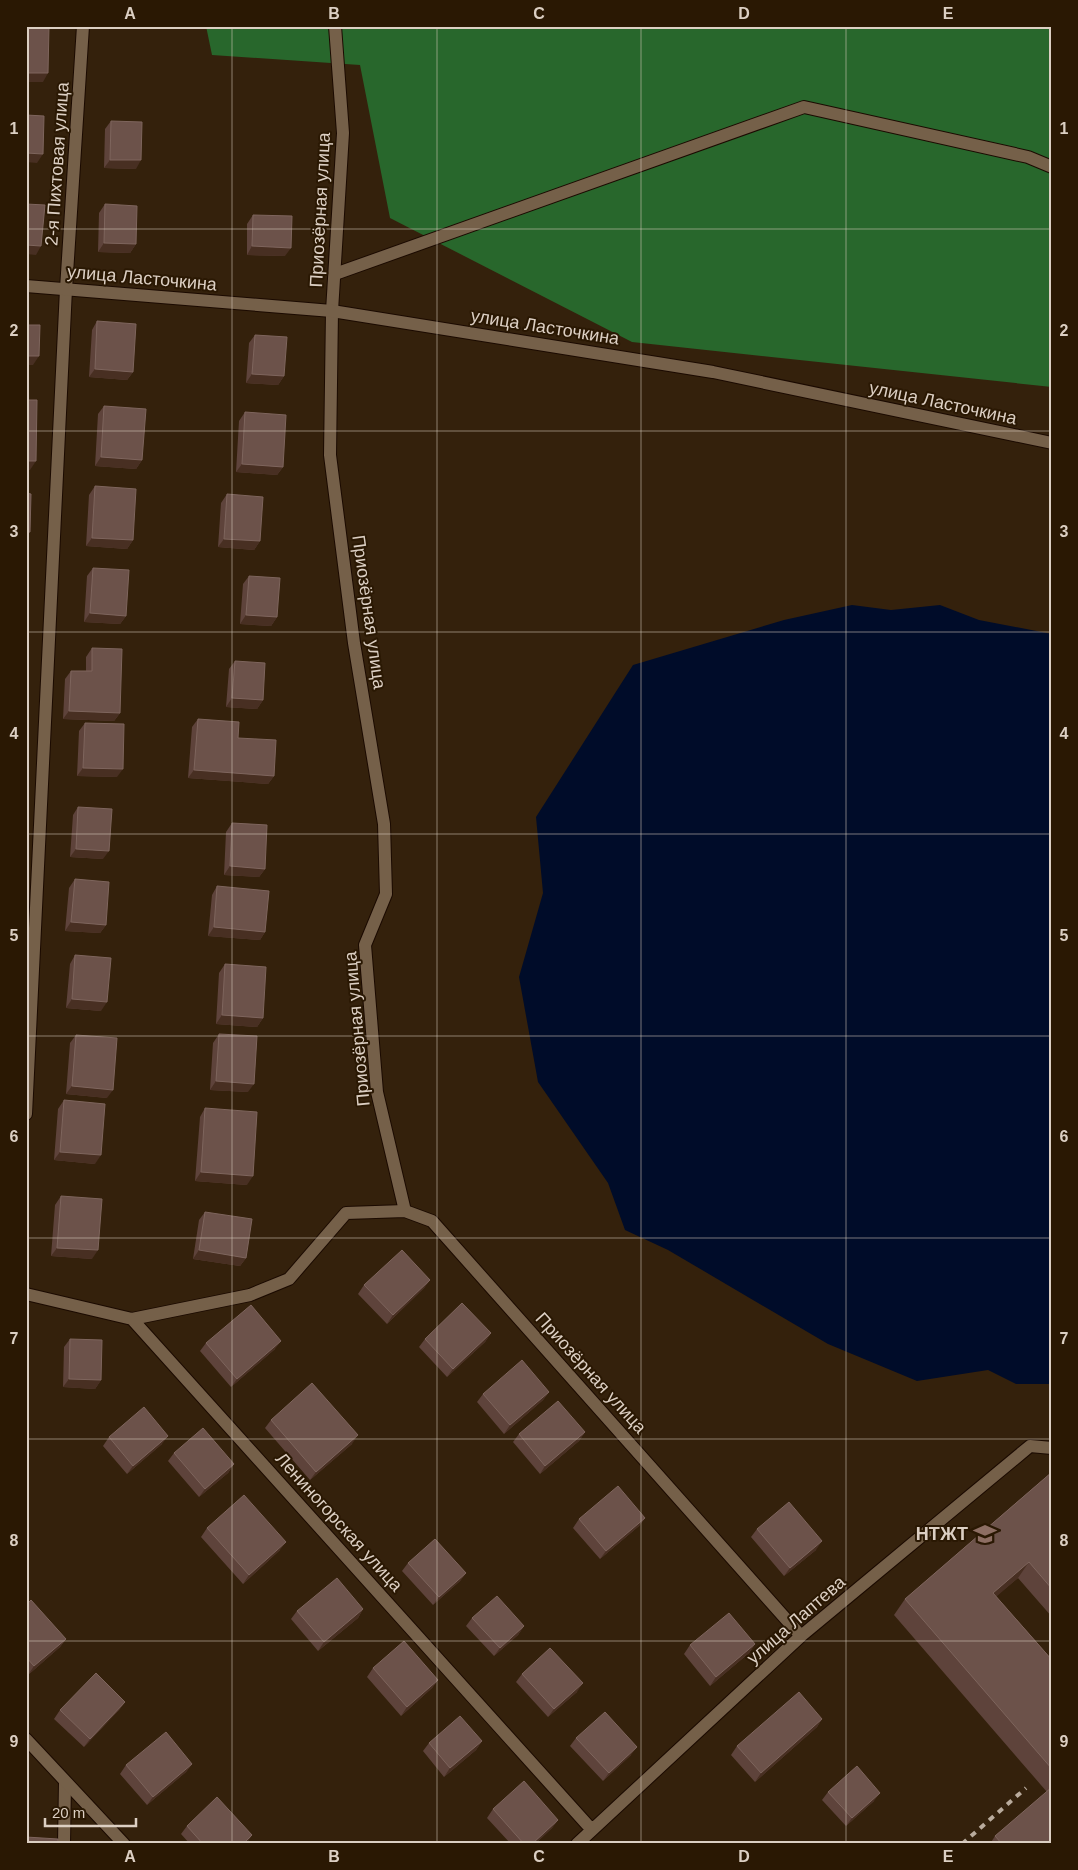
<svg xmlns="http://www.w3.org/2000/svg" width="1078" height="1870" font-family="Arial,sans-serif">
  <rect width="100%" height="100%" fill="#34210c"/>
  <path fill="#28672c" d="M206,26H1052V387L632,342L390,218L360,65L212,55Z"/>
  <path fill="#000c29" d="M852,605L891,610L940,605L979,620L1052,634V1384H1016L988,1370L917,1381L828,1344L668,1250L625,1230L608,1183L538,1082L519,977L543,893L536,817L633,665L784,620Z"/>
  <g fill="none" stroke-linecap="round" stroke-linejoin="round">
    <defs>
      <path id="service" d="M335,274L804,107L1028,157L1052,167
        M64,1844L65,1782"/>
      <path id="minor" d="M335,26L343,133L332,311L330,455L354,643L384,824L386,894L365,945L377,1092L405,1211L432,1221L801,1636
        M26,1114L66,289L83,26
        M26,1294L132,1319L592,1830
        M132,1319L250,1295L289,1279L346,1213L405,1211
        M26,1739L124,1844
        M577,1844L801,1636L1030,1446L1052,1448"/>
      <path id="tertiary" d="M26,286L332,311L713,372L1052,443"/>
    </defs>
    <use href="#service" stroke="#1b0a00" stroke-width="14"/>
    <use href="#minor" stroke="#1b0a00" stroke-width="14"/>
    <use href="#tertiary" stroke="#1b0a00" stroke-width="14"/>
    <use href="#service" stroke="#756049" stroke-width="12"/>
    <use href="#minor" stroke="#756049" stroke-width="12"/>
    <use href="#tertiary" stroke="#756049" stroke-width="12"/>
    <path stroke="#b9ab9d" stroke-width="4" stroke-dasharray="6 6" stroke-linecap="butt" d="M962,1844L1026,1788"/>
  </g>
  <path fill="#5e433b" d="M111,121L136,169L104,168L105,129Z
    M105,204L136,244L130,253L98,252L99,213Z
    M253,215L285,256L247,255V224Z
    M97,321L133,372L127,380L89,377L92,330Z
    M255,335L284,376L278,385L246,383L249,343Z
    M104,406L142,460L136,469L95,466L98,414Z
    M245,412L283,467L277,475L236,472L239,421Z
    M95,486L133,540L127,549L86,546L89,495Z
    M227,494L260,541L254,550L218,547L221,503Z
    M93,568L126,616L120,624L84,622L87,576Z
    M249,576L277,617L271,626L240,624L243,584Z
    M92,648L120,713L114,721L63,719L65,679L71,671H86V657Z
    M235,661L263,700L257,709L226,707L229,669Z
    M198,719L238,738L274,776L268,784L188,778L192,727Z
    M85,723L117,777L77,776L79,731Z
    M78,807L103,859L70,857L73,815Z
    M232,823L265,869L259,877L224,875L226,832Z
    M75,879L106,925L100,933L65,931L69,888Z
    M217,886L265,932L260,940L208,936L212,895Z
    M75,955L101,1011L66,1008L70,964Z
    M225,964L263,1018L257,1027L216,1024L219,973Z
    M219,1034L248,1092L210,1090L213,1043Z
    M76,1035L107,1098L66,1094L70,1043Z
    M64,1100L95,1164L54,1160L58,1109Z
    M205,1108L247,1185L195,1181L200,1117Z
    M61,1196L92,1259L51,1256L55,1205Z
    M205,1212L246,1258L240,1266L193,1259L199,1220Z
    M430,1280L424,1288L387,1324L358,1294L364,1285Z
    M491,1333L485,1342L447,1377L419,1347L425,1339Z
    M70,1339L101,1380L95,1389L63,1387L64,1347Z
    M206,1343L275,1349L231,1387L200,1351Z
    M549,1392L543,1400L504,1434L477,1402L483,1394Z
    M271,1420L352,1444L310,1480L265,1428Z
    M585,1432L579,1441L540,1474L513,1442L519,1434Z
    M109,1437L162,1444L127,1474L103,1446Z
    M174,1453L234,1464L228,1473L199,1497L168,1461Z
    M1052,1472V1617L1018,1578L996,1596L1052,1660V1844H990L995,1836L1047,1792L894,1615L905,1599Z
    M645,1518L639,1526L600,1559L573,1528L579,1519Z
    M207,1528L280,1550L243,1584L201,1537Z
    M757,1529L816,1550L784,1576L751,1537Z
    M408,1563L466,1573L460,1581L433,1605L402,1571Z
    M26,1605L66,1639L60,1647L28,1675L26,1672Z
    M363,1609L358,1618L318,1651L291,1619L297,1611Z
    M472,1618L524,1626L518,1635L494,1656L466,1626Z
    M755,1644L749,1653L710,1686L684,1654L690,1645Z
    M373,1668L438,1680L432,1688L401,1716L367,1677Z
    M522,1674L577,1692L548,1717L516,1682Z
    M125,1702L119,1710L84,1747L54,1719L60,1710Z
    M822,1719L817,1727L755,1782L731,1755L737,1746Z
    M576,1738L631,1755L603,1781L570,1746Z
    M482,1741L476,1750L444,1777L423,1751L429,1743Z
    M192,1764L186,1772L147,1805L120,1774L126,1765Z
    M828,1792L874,1801L846,1826L822,1800Z
    M493,1809L558,1820L552,1828L535,1844H511L487,1818Z
    M187,1826L252,1835L246,1844H190L181,1834Z"/>
  <path fill="#482f22" d="M26,73H48L43,82H26Z
    M26,153L43,154L37,163L26,162Z
    M110,160H141L136,169L104,168Z
    M104,243L136,244L130,253L98,252Z
    M26,245L41,246L36,255L26,254Z
    M252,246L291,248L285,256L247,255Z
    M26,356H39L33,365H26Z
    M95,369L133,372L127,380L89,377Z
    M252,374L284,376L278,385L246,383Z
    M101,457L142,460L136,469L95,466Z
    M26,461H36L30,470H26Z
    M242,464L283,467L277,475L236,472Z
    M26,532H30L26,538Z
    M92,538L133,540L127,549L86,546Z
    M224,539L260,541L254,550L218,547Z
    M90,613L126,616L120,624L84,622Z
    M246,615L277,617L271,626L240,624Z
    M232,698L263,700L257,709L226,707Z
    M69,711L120,713L114,721L63,719Z
    M83,768L123,769L117,777L77,776Z
    M194,770L274,776L268,784L188,778Z
    M76,849L109,851L103,859L70,857Z
    M230,866L265,869L259,877L224,875Z
    M71,922L106,925L100,933L65,931Z
    M214,927L265,932L260,940L208,936Z
    M72,999L107,1002L101,1011L66,1008Z
    M222,1015L263,1018L257,1027L216,1024Z
    M216,1081L254,1084L248,1092L210,1090Z
    M72,1086L113,1090L107,1098L66,1094Z
    M60,1152L101,1155L95,1164L54,1160Z
    M201,1172L253,1176L247,1185L195,1181Z
    M57,1248L98,1250L92,1259L51,1256Z
    M199,1250L246,1258L240,1266L193,1259Z
    M430,1280L424,1288L387,1324L393,1315Z
    M491,1333L485,1342L447,1377L453,1369Z
    M281,1341L275,1349L231,1387L237,1379Z
    M69,1379L101,1380L95,1389L63,1387Z
    M549,1392L543,1400L504,1434L510,1425Z
    M585,1432L579,1441L540,1474L545,1466Z
    M358,1435L352,1444L310,1480L316,1472Z
    M168,1436L162,1444L127,1474L133,1466Z
    M234,1464L228,1473L199,1497L205,1489Z
    M645,1518L639,1526L600,1559L606,1551Z
    M822,1541L816,1550L784,1576L790,1568Z
    M286,1542L280,1550L243,1584L249,1575Z
    M1029,1562L1018,1578L982,1609L993,1593Z
    M466,1573L460,1581L433,1605L439,1597Z
    M363,1609L358,1618L318,1651L324,1642Z
    M524,1626L518,1635L494,1656L500,1648Z
    M66,1639L60,1647L28,1675L34,1666Z
    M755,1644L749,1653L710,1686L716,1677Z
    M438,1680L432,1688L401,1716L407,1707Z
    M583,1683L577,1692L548,1717L554,1709Z
    M125,1702L119,1710L84,1747L90,1739Z
    M822,1719L817,1727L755,1782L761,1773Z
    M482,1741L476,1750L444,1777L450,1768Z
    M637,1747L631,1755L603,1781L609,1773Z
    M192,1764L186,1772L147,1805L153,1797Z
    M880,1793L874,1801L846,1826L852,1818Z
    M558,1820L552,1828L535,1844H532Z
    M252,1835L246,1844H243Z"/>
  <path fill="#6c524a" stroke="#7e655d" d="M26,26H49L48,73H26Z
    M26,115L44,116L43,154L26,153Z
    M111,121L142,122L141,160H110Z
    M26,204L45,205L41,246L26,245Z
    M105,204L137,206L136,244L104,243Z
    M253,215L292,216L291,248L252,246Z
    M97,321L136,324L133,372L95,369Z
    M26,325H40L39,356H26Z
    M255,335L287,337L284,376L252,374Z
    M26,400H37L36,461H26Z
    M104,406L146,409L142,460L101,457Z
    M245,412L286,415L283,467L242,464Z
    M95,486L136,489L133,540L92,538Z
    M26,493L31,494L30,532H26Z
    M227,494L263,497L260,541L224,539Z
    M93,568L129,570L126,616L90,613Z
    M249,576L280,578L277,617L246,615Z
    M92,648L122,649L120,713L69,711L71,671H92Z
    M235,661L265,663L263,700L232,698Z
    M198,719L239,722L238,738L276,740L274,776L194,770Z
    M85,723L124,724L123,769L83,768Z
    M78,807L112,809L109,851L76,849Z
    M232,823L267,825L265,869L230,866Z
    M75,879L109,882L106,925L71,922Z
    M217,886L269,891L265,932L214,927Z
    M75,955L111,958L107,1002L72,999Z
    M225,964L266,967L263,1018L222,1015Z
    M219,1034L257,1036L254,1084L216,1081Z
    M76,1035L117,1038L113,1090L72,1086Z
    M64,1100L105,1104L101,1155L60,1152Z
    M205,1108L257,1112L253,1176L201,1172Z
    M61,1196L102,1199L98,1250L57,1248Z
    M205,1212L252,1219L246,1258L199,1250Z
    M402,1250L430,1280L393,1315L364,1285Z
    M462,1303L491,1333L453,1369L425,1339Z
    M251,1305L281,1341L237,1379L206,1343Z
    M70,1339L102,1340L101,1380L69,1379Z
    M522,1360L549,1392L510,1425L483,1394Z
    M312,1383L358,1435L316,1472L271,1420Z
    M558,1401L585,1432L545,1466L519,1434Z
    M144,1407L168,1436L133,1466L109,1437Z
    M203,1428L234,1464L205,1489L174,1453Z
    M1052,1472V1589L1029,1562L993,1593L1052,1660V1769L905,1599Z
    M618,1486L645,1518L606,1551L579,1519Z
    M244,1495L286,1542L249,1575L207,1528Z
    M789,1502L822,1541L790,1568L757,1529Z
    M435,1539L466,1573L439,1597L408,1563Z
    M337,1578L363,1609L324,1642L297,1611Z
    M497,1596L524,1626L500,1648L472,1618Z
    M31,1600L66,1639L34,1666L26,1657V1605Z
    M729,1613L755,1644L716,1677L690,1645Z
    M404,1641L438,1680L407,1707L373,1668Z
    M550,1648L583,1683L554,1709L522,1674Z
    M96,1673L125,1702L90,1739L60,1710Z
    M799,1692L822,1719L761,1773L737,1746Z
    M605,1712L637,1747L609,1773L576,1738Z
    M460,1716L482,1741L450,1768L429,1743Z
    M166,1732L192,1764L153,1797L126,1765Z
    M857,1766L880,1793L852,1818L828,1792Z
    M524,1781L558,1820L532,1844H524L493,1809Z
    M1052,1787V1844H1002L995,1836Z
    M217,1797L252,1835L243,1844H203L187,1826Z
    M26,1837L58,1839V1844H26Z"/>
  <path fill="none" stroke="#dccfc3" stroke-width="1" stroke-opacity="0.55" d="M232,26V1844M437,26V1844M641,26V1844M846,26V1844M26,229H1052M26,431H1052M26,632H1052M26,834H1052M26,1036H1052M26,1238H1052M26,1439H1052M26,1641H1052"/>
  <defs>
    <symbol id="university-bare" viewBox="-9 -9 18 18"><path d="M0-5L7-2L0 1L-7-2ZM-4 1L0 2.5L4 1V4Q0 6-4 4Z" fill="#8d6e63" stroke="#2a1803" stroke-width="2.5" paint-order="stroke"/></symbol>
  </defs>
  <g fill-rule="evenodd">
    <use href="#university-bare" x="969" y="1518" width="32" height="32"/>
  </g>
  <g text-anchor="middle" stroke-width="4" stroke-linejoin="round" paint-order="stroke">
    <g font-size="18" fill="#dccfc3" stroke="#2a1803">
      <text transform="translate(57 164) rotate(-86)" y="6">2-я Пихтовая улица</text>
      <text transform="translate(320 210) rotate(-87)" y="6">Приозёрная улица</text>
      <text transform="translate(142 278) rotate(5)" y="6">улица Ласточкина</text>
      <text transform="translate(545 327) rotate(9)" y="6">улица Ласточкина</text>
      <text transform="translate(943 403) rotate(12)" y="6">улица Ласточкина</text>
      <text transform="translate(369 612) rotate(82)" y="6">Приозёрная улица</text>
      <text transform="translate(357 1029) rotate(-95)" y="6">Приозёрная улица</text>
      <text transform="translate(591 1373) rotate(48)" y="6">Приозёрная улица</text>
      <text transform="translate(339 1522) rotate(48)" y="6">Лениногорская улица</text>
      <text transform="translate(796 1620) rotate(-41)" y="6">улица Лаптева</text>
    </g>
    <g font-size="18" font-weight="bold" fill="#dccfc3" stroke="#2a1803" text-anchor="end">
      <text x="968" y="1540">НТЖТ</text>
    </g>
  </g>
  <rect width="1078" height="1870" fill="none" stroke="#2a1803" stroke-width="55"/>
  <path d="M45 1818v8h91v-8" fill="none" stroke="#dccfc3" stroke-width="2.5"/>
  <text x="52" y="1818" font-size="15" fill="#dccfc3" stroke="#2a1803" stroke-width="4" paint-order="stroke">20 m</text>
  <rect x="28" y="28" width="1022" height="1814" fill="none" stroke="#dccfc3" stroke-width="2"/>
  <g font-size="16" text-anchor="middle" font-weight="bold" fill="#dccfc3">
    <text x="130" y="19">A</text>
    <text x="334" y="19">B</text>
    <text x="539" y="19">C</text>
    <text x="744" y="19">D</text>
    <text x="948" y="19">E</text>
    <text x="14" y="134">1</text>
    <text x="1064" y="134">1</text>
    <text x="14" y="336">2</text>
    <text x="1064" y="336">2</text>
    <text x="14" y="537">3</text>
    <text x="1064" y="537">3</text>
    <text x="14" y="739">4</text>
    <text x="1064" y="739">4</text>
    <text x="14" y="941">5</text>
    <text x="1064" y="941">5</text>
    <text x="14" y="1142">6</text>
    <text x="1064" y="1142">6</text>
    <text x="14" y="1344">7</text>
    <text x="1064" y="1344">7</text>
    <text x="14" y="1546">8</text>
    <text x="1064" y="1546">8</text>
    <text x="14" y="1747">9</text>
    <text x="1064" y="1747">9</text>
    <text x="130" y="1862">A</text>
    <text x="334" y="1862">B</text>
    <text x="539" y="1862">C</text>
    <text x="744" y="1862">D</text>
    <text x="948" y="1862">E</text>
  </g>
</svg>
